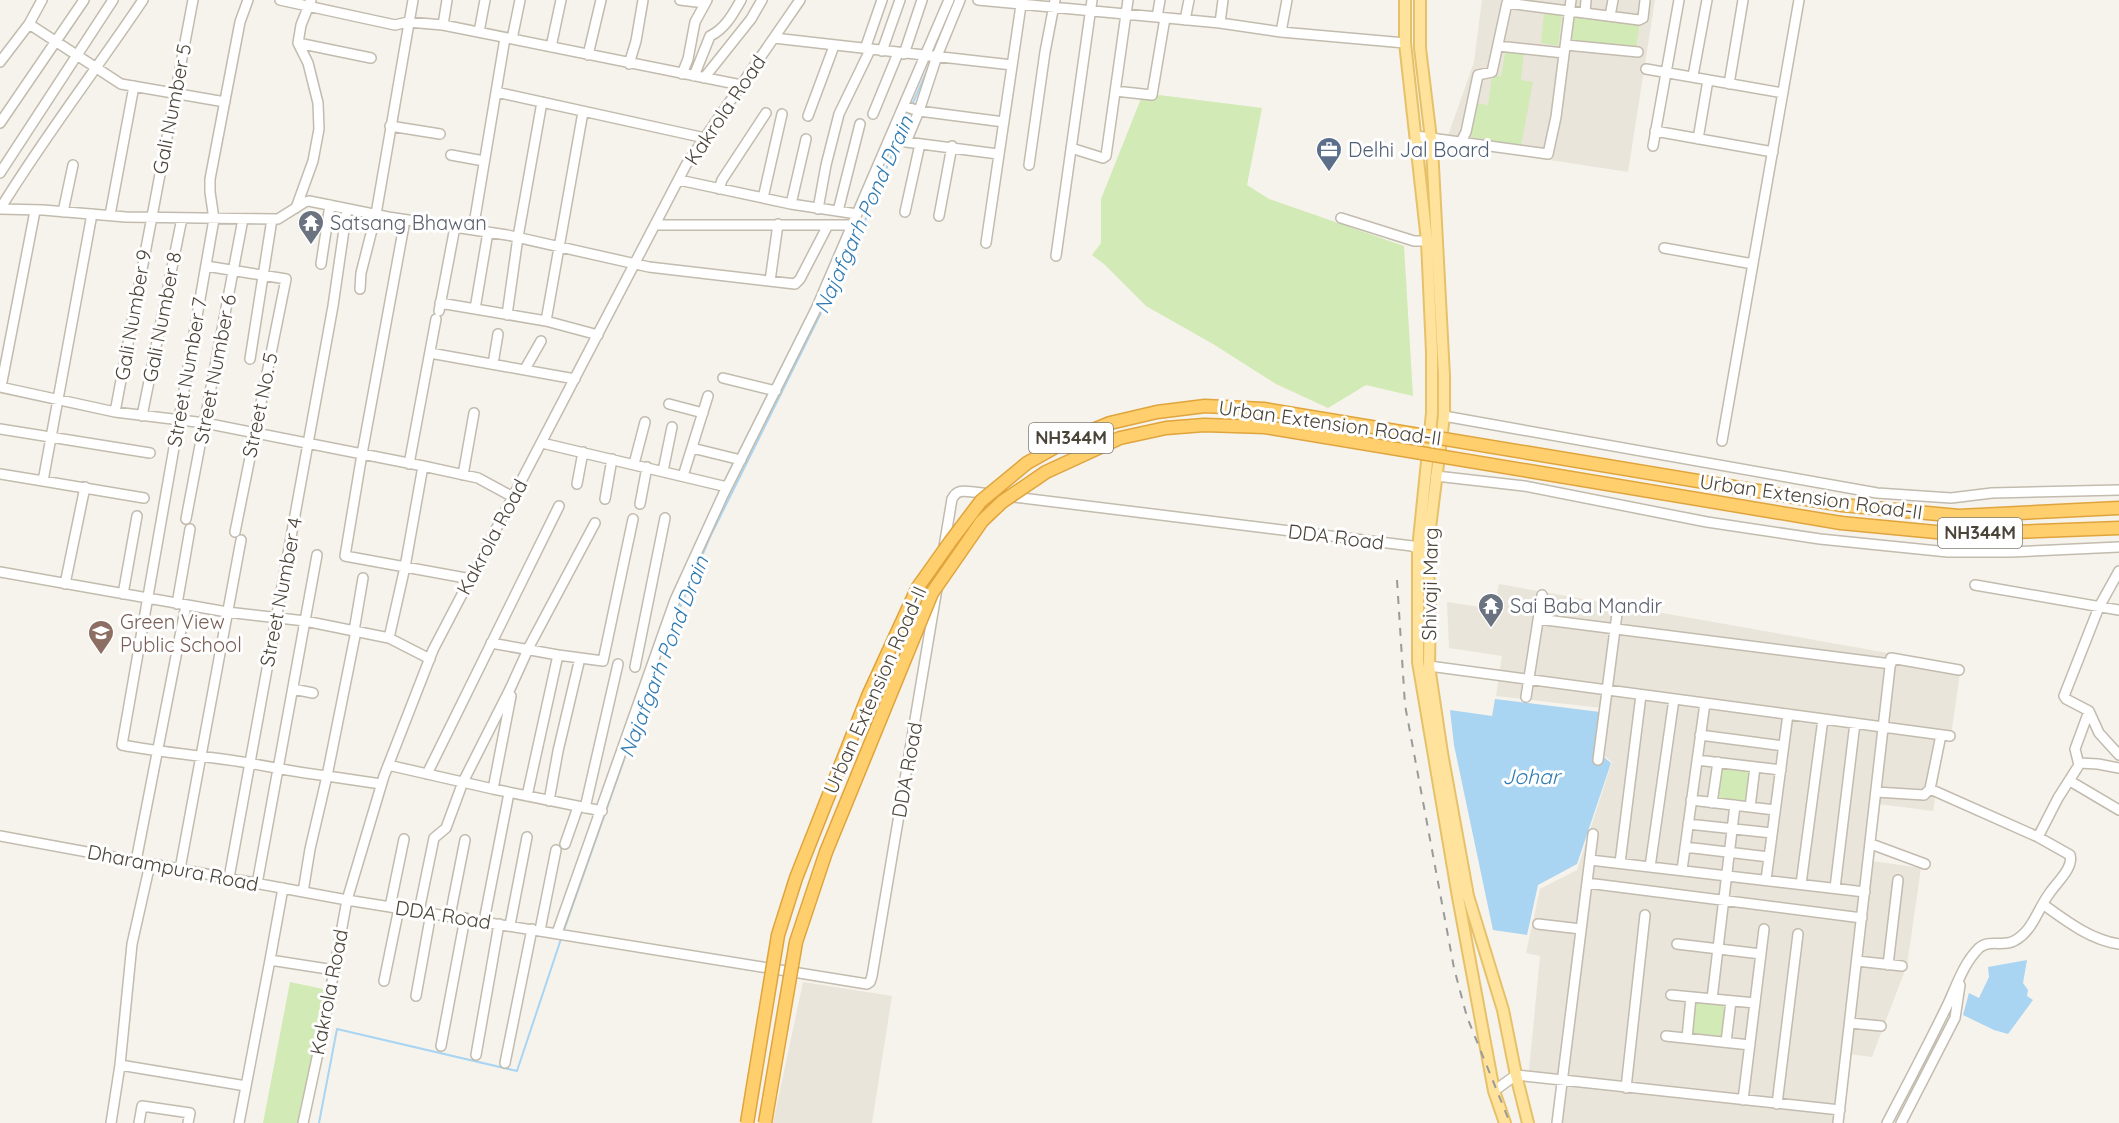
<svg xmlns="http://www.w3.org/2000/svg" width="2119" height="1123" font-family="Quicksand,sans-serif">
  <rect width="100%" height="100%" fill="#f6f3ec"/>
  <path fill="#eae5da" d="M1482,0H1655L1628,172L1445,144L1474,62Z
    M1499,584L1961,666L1951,736L1946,735L1933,811L1878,804L1872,861L1921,868L1907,965L1872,1057L1850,1054L1841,1123H1554L1557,1085L1528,1081L1540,956L1526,953L1540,889L1577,870L1612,762L1597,750L1602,708L1496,696L1502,656L1449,648L1447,602L1494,609Z
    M803,982L892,996L872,1123H773Z"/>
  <path fill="#d2eab5" d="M1544,13L1562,15L1558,46L1541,43Z
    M1574,13L1640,22L1636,48L1570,41Z
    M1506,49L1524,52L1521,80L1533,82L1521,146L1471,137L1476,103L1488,105L1492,76H1501Z
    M1159,95L1262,108L1247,185L1269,199L1404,246L1413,396L1366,385L1328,408L1276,384L1213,344L1146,306L1104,264L1092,255L1101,243V199L1142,96Z
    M1719,767L1752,771L1748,805L1714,801Z
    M290,982L328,990L299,1123H263Z
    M1694,1002L1727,1006L1723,1037L1690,1033Z"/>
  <path fill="#a9d4f2" d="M1495,699L1600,712L1595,750L1611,763L1577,864L1538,885L1527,935L1493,930L1454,745L1450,710L1492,716Z
    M2027,960L2023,983L2028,990L2027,996L2033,1000L2008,1034L1994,1030L1963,1015L1969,993L1979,998L1989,977L1988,967Z"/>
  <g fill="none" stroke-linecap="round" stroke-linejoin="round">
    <path stroke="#a9d4f2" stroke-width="2" d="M912,105L930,64
      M563,933L666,640L710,537L857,240L910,111
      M319,1123L337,1029L517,1071L561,939"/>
    <defs>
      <path id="minor" d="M248,0L240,22L210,179V192L214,219L122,745C164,753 207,756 249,763C275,768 301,773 327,776L356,631
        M280,0L395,25L408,22L443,25L447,0
        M680,0L705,3
        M960,0L937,56L919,111L906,142L998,154
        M978,0L1220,23L1281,32L1405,43
        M1585,13L1586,0
        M1610,16L1613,0
        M1157,17L1160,0
        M1185,20L1189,0
        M1220,23L1223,0
        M29,24L121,84L225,102
        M443,25L741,85
        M479,32L485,0
        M1281,32L1287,0
        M774,38L1012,65
        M512,39L520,0
        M298,43L371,58
        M1566,45L1638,52
        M1498,46L1564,53
        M551,47L561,0
        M865,49L882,0
        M882,51L900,0
        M904,54L922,0
        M588,55L601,0
        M0,62L29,24L42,0
        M629,64L636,41L643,0
        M1646,69L1783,93
        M682,74L688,59L695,22L707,0
        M694,76L710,36C725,29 733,14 741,0
        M1693,76L1707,0
        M704,78L751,19L762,0
        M1729,84L1743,0
        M1115,91L1152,95L1165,18
        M496,92L705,138
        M904,106L919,111L1004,122
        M873,114L898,53
        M808,116L834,46
        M0,123L84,0
        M390,126L440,134
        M1655,131L1773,152
        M1416,136L1548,154L1556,117L1571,0
        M1698,139L1708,80
        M1461,142L1466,132L1478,75L1492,72L1507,3L1639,20L1643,18L1645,0
        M1653,146L1679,0
        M1071,148L1103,158L1106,156L1128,0
        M451,155L484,161
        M1029,165L1045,52L1055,0
        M0,173L113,0
        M679,180L791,204L857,214
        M719,189L722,180L766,113
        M763,198L782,114
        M791,204L806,139
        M296,208L313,161L319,129L318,103L308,63L298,43L301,25L311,0
        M0,209L43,210L126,217L278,219L305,202L309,201L388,217L507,235L649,267L795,284L800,279L828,225
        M0,209C44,137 96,70 143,0
        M818,209L826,165L839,114L870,50
        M838,211L860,124
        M63,212L73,165
        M905,212L920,144
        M92,214L43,481L144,498
        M110,215L134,86
        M939,216L952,146
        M1341,218L1414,241H1427
        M405,220L362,454L345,556L471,579
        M655,225H852
        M473,230L505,38
        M986,243L1021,5
        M1664,248L1753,264
        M1056,256L1092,0
        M321,264L330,205
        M206,266L286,279L235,532
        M770,281L778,224
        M360,289L361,273L376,214L413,0
        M440,303L546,321L598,335
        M475,309L488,232
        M439,311L455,227
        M507,315L518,237L542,102
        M546,321L583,112
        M430,353L575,379
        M250,359L272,219
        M493,364L498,334
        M525,369L541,341
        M723,378L776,391
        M0,387L115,412L205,423L423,466L478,478L513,497
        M1,387L35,211
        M669,404L703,413
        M115,412L193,0
        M142,416L182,218
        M1444,416L1877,493L1951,498L1992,493L2119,490
        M0,429L150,453
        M1722,441L1799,0
        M542,443L727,487
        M692,448L741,460
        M409,464L436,319
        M634,464L645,422
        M423,466L405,567L389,638L430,659
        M663,471L672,427
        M0,474L43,481
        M463,475L474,413
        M683,476L708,396
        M1436,476L1524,486L1707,522L1820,539L1948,552H2010L2119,547
        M577,484L583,452
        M605,499L612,459
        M640,504L647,467
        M186,519L243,219
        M2119,571L2099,607L2064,696L2066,699L2089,711L2099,733L2119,755
        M0,572L227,612L305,621L389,638
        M65,584L85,487
        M1975,585L2119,610
        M123,594L137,516
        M177,604L190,529
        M1538,619L1891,664
        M354,631L363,578
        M491,643L558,655
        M1429,666L1950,736
        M635,667L665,518
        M293,689L313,693
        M1526,697L1542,595
        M1700,735L1784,746
        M1598,760L1618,606
        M1697,760L1781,770
        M2079,763L2098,764L2119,768
        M388,765L493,789L602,811
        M427,774L559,506
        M2070,781L2119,810
        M493,789L511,696
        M1876,792L1924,795L1930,789L1941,735
        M527,796L558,655L603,661L633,519
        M1691,800L1775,810
        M549,801L558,751L580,658
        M1712,803L1718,762
        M1750,807L1755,767
        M585,808L618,664
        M1688,824L1772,833
        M0,836L347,900L867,984L870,982L872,976L952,499C957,489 964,491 974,492L1412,546L1418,549
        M2038,837L2058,798L2079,765L2075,749L2089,711
        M565,844L578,807
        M1871,844L1925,864
        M1685,847L1769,857
        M1590,860L1865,892
        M136,861L186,605
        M1620,863L1641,695
        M1650,867L1674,699
        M180,869L241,540
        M1682,870L1705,703
        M229,878L333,306L347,209
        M1766,880L1788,714
        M1587,883L1862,918
        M257,884L317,555
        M1801,884L1823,719
        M1835,888L1855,723
        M303,892L310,849L327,776L381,784
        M2044,905C2066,921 2091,940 2119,944
        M390,907L404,839
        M419,911L434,838L446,828L463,782L510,689L530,645L595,523
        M450,916L465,840
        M484,921L509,793
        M1538,924L1581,929
        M510,925L527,837
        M540,930L556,850
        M557,933L675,600L723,495L816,309L949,0
        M1677,944L1761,954
        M270,960L283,888
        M1857,961L1902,966
        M1888,965L1898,880
        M384,981L399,908
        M1671,995L1755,1003
        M416,996L431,913
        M1712,999L1735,805
        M1850,1023L1881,1026
        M1666,1036L1750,1045
        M1687,1038L1691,997
        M1726,1042L1731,1001
        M441,1046L465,918
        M476,1055L499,924
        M505,1063L532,929
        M120,1065L132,944L150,864
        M1626,1088L1645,915
        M1494,1091L1516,1075L1840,1110
        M1743,1100L1764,929
        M1777,1104L1798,934
        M111,1123L120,1065L246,1086
        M139,1123L142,1106L190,1113L188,1123
        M239,1123L270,960L334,970
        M303,1123L324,1025L347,900L384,776L433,650L686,165L800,0
        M1557,1123L1593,834
        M1838,1123L1891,658L1959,670
        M1887,1123C1907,1085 1927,1047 1946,1008C1956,988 1962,965 1979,948C1989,939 2003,947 2014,941C2033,931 2037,910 2049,894C2056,883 2074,868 2070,855L2038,837L1930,789
        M1901,1123L1955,1018L1960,985"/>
      <path id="major" d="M1405,0V43L1427,241L1432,352V413L1418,549V662L1458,897L1494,1091L1505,1123
        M1420,0V48L1432,147L1444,376V416L1427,552L1430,605L1429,666L1442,753L1468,896L1503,1010L1516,1075L1528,1123"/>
      <path id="highway" d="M1842,505L1959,516L2119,508
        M1841,523L1957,534L2119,528"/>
    </defs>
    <use href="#minor" stroke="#c2bbae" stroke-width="12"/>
    <use href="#major" stroke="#e6c16a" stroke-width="14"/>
    <use href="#highway" stroke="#e0a43c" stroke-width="15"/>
    <use href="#minor" stroke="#fff" stroke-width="9"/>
    <use href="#major" stroke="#ffe39c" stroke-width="10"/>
    <use href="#highway" stroke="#ffcf6e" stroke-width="12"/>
    <path stroke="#9a9a9a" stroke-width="2" stroke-dasharray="8 8" stroke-linecap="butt" d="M1397,580L1405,705L1454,968L1467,1017L1510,1123"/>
    <defs>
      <path id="highway-bridge" d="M747,1123L778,935L796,878L868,696L918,587L950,542L981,501L1027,463L1066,441L1110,423L1157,412L1205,406L1264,409L1842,505
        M765,1123L796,942L826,852L932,593L982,521L1002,502L1046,472L1120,438L1166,428L1204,425L1265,427L1841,523"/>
    </defs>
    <use href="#highway-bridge" stroke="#e0a43c" stroke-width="15" stroke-linecap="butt"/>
    <use href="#highway-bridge" stroke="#ffcf6e" stroke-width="12"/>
  </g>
  <defs>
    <symbol id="office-pin" viewBox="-11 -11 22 30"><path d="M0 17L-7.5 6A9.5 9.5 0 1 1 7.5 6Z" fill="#5c6f8a" stroke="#fff"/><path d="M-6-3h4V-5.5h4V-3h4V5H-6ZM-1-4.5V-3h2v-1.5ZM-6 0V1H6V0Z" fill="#fff"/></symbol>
    <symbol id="temple-pin" viewBox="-11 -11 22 30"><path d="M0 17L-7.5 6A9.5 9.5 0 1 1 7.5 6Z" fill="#6b7280" stroke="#fff"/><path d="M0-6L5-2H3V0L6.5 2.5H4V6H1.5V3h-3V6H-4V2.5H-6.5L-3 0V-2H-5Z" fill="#fff"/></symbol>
    <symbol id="school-pin" viewBox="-11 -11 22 30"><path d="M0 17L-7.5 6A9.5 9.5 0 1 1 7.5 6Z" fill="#8d6e63" stroke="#fff"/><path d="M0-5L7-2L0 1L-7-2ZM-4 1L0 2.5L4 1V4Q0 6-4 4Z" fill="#fff"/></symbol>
  </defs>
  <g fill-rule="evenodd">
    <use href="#office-pin" x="1314" y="135" width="30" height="40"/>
    <use href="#temple-pin" x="296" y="208" width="30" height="40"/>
    <use href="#temple-pin" x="1476" y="591" width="30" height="40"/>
    <use href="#school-pin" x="86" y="618" width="30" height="40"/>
  </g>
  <g text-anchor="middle" stroke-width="6" stroke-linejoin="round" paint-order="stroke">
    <g fill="#fff" stroke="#817c74" stroke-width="1.5">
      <rect x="1029" y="423" width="84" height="30" rx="4.5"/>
      <rect x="1938" y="518" width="84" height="30" rx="4.5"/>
    </g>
    <g font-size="18" font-weight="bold" fill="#4b4439">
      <text x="1071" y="444">NH344M</text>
      <text x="1980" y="539">NH344M</text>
    </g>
    <g font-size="20" fill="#4b4439" stroke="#fff">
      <text transform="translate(172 109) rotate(-79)" y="7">Gali Number 5</text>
      <text transform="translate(725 110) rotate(-56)" y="7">Kakrola Road</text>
      <text transform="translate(133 315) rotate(-80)" y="7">Gali Number 9</text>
      <text transform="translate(162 317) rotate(-79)" y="7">Gali Number 8</text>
      <text transform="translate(215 369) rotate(-79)" y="7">Street Number 6</text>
      <text transform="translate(187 372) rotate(-80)" y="7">Street Number 7</text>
      <text transform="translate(260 405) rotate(-78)" y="7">Street No. 5</text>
      <text transform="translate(1330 423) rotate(8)" y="7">Urban Extension Road-II</text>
      <text transform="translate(1811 497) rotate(8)" y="7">Urban Extension Road-II</text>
      <text transform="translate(492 537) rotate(-62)" y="7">Kakrola Road</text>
      <text transform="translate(1336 537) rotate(7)" y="7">DDA Road</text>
      <text transform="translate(1430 584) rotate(-89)" y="7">Shivaji Marg</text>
      <text transform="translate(281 592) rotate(-79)" y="7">Street Number 4</text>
      <text transform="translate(875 690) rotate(-66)" y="7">Urban Extension Road-II</text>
      <text transform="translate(907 770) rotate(-80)" y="7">DDA Road</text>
      <text transform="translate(173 868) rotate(11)" y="7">Dharampura Road</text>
      <text transform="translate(443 915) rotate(9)" y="7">DDA Road</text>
      <text transform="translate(329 992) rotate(-79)" y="7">Kakrola Road</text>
    </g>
    <g font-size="20" fill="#4e5e75" stroke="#fff" text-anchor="start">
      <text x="1348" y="157">Delhi Jal Board</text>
    </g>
    <g font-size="20" fill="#5b616d" stroke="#fff" text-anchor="start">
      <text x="330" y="230">Satsang Bhawan</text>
      <text x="1510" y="613">Sai Baba Mandir</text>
    </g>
    <g font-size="20" fill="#785e54" stroke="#fff" text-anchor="start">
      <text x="120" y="629">Green View<tspan x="120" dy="23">Public School</tspan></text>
    </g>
    <g font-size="21" font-style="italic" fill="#2e7ab2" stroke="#fff">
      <text transform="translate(864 215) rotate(-66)" y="7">Najafgarh Pond Drain</text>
      <text transform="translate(664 657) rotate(-69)" y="7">Najafgarh Pond Drain</text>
      <text x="1531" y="784">Johar</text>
    </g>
  </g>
</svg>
